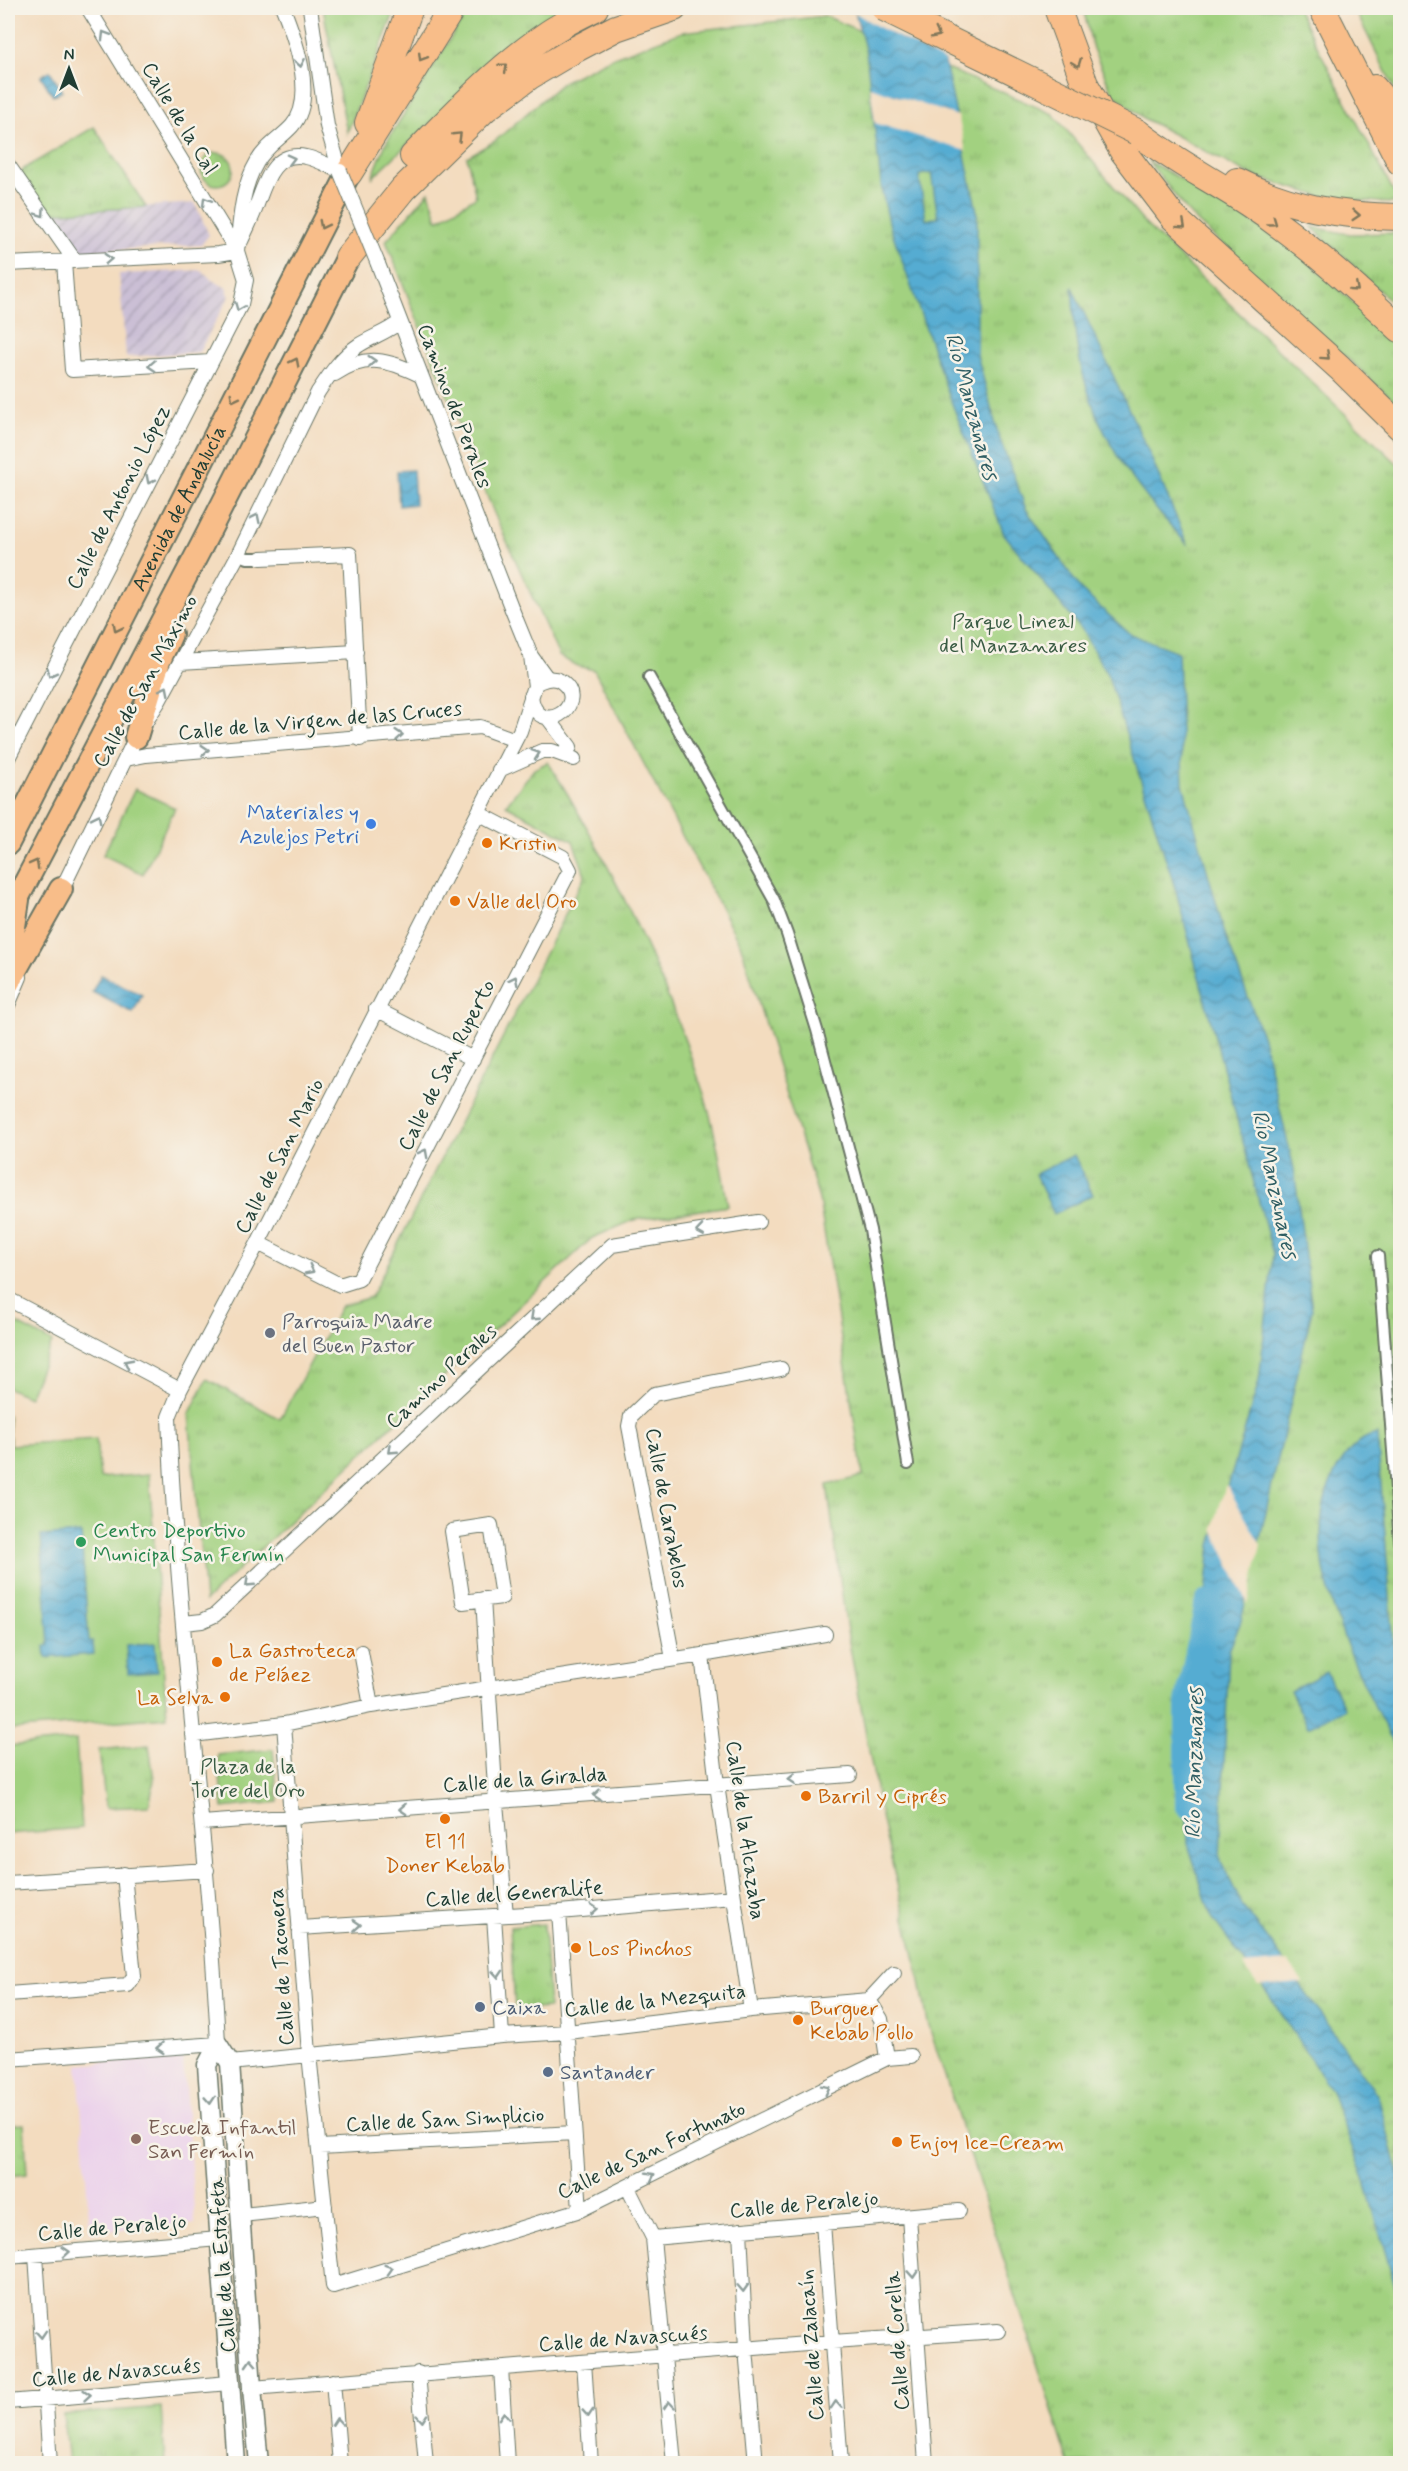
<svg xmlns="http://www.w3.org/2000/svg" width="1408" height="2471" font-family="Mynerve,sans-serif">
  <defs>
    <pattern id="industrial-furrows" width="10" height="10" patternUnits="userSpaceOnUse" patternTransform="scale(1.5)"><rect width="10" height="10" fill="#cbbfd5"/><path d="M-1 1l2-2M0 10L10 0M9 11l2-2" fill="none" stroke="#a49cae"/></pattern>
    <pattern id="grass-tufts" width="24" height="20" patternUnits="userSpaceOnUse" patternTransform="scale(1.5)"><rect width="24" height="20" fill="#a2d180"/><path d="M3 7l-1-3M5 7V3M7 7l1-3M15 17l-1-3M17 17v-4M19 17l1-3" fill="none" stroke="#8bb46f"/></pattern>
    <pattern id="water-waves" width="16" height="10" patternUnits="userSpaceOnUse" patternTransform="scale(1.5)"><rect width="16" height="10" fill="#55acd2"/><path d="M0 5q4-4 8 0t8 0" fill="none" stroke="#468dab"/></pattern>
  </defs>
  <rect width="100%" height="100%" fill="#f7f3e8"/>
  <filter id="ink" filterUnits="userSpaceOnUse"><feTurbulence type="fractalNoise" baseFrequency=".0167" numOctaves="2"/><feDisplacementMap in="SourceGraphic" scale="12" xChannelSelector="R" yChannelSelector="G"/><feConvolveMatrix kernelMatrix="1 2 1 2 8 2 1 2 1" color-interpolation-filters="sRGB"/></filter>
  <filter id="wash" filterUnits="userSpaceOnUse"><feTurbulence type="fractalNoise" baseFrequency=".008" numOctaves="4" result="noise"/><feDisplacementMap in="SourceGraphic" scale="24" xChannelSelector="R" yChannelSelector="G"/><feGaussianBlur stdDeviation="1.35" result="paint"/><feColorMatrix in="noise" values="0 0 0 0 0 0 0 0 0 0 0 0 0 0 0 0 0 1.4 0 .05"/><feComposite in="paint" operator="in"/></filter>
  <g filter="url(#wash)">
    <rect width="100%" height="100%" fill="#f3dcbf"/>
    <path fill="#ebd1eb" d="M183,2057L195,2224L90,2232L78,2065Z"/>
    <path fill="url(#industrial-furrows)" d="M195,203L209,235L201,245L73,252L47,213Z
      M202,270L212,280L227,288L229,297L199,352L126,357L119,274Z"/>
    <path fill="url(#grass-tufts)" stroke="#60875a" stroke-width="1.5" d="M323,8H396L347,133Z
      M469,8H571L465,90L372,178L386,143Z
      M1083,8H1297L1400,204L1323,197L1250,175L1145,119L1113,94L1093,49Z
      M1354,8H1400V101L1398,96Z
      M825,16L1053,114L1145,224L1400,466V2463H1069L928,2023L920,1981L882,1821L847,1631L827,1485L863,1476L819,1199L741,946L594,670L577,666L559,656L494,513L386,241L429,192L438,220L476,197L467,157L495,141L563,82L614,57L682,32Z
      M94,127L146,207L47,213L20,173L25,168Z
      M201 169a16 16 0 1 1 32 0a16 16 0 1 1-32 0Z
      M1148,161L1210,195L1297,251L1359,308L1400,351V406L1191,216Z
      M1312,227L1348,234L1400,233V310Z
      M548,762C612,864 664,976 703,1091C715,1128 721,1167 728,1206L634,1220L592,1238L205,1601L189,1415L207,1379L280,1419L341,1306L371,1297L585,875L573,841L506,805L534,769Z
      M149,1745L154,1780L149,1806L106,1808L99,1750Z
      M273,1749L278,1802L223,1808L218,1755Z
      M544,1924L549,2008L515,2010L510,1927Z
      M24,2124L27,2174L8,2176V2125Z
      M161,2407L165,2463H68L63,2415Z"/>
    <path fill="#a2d180" stroke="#60875a" stroke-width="1.5" d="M135,789L175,808L143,874L103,855Z
      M8,1319L52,1342L29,1397L8,1388Z
      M8,1414L10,1445L96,1439L100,1478L149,1474L167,1717L8,1730Z
      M76,1740L82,1828L8,1834V1746Z"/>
    <path fill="url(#water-waves)" stroke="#3a7483" stroke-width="1.5" fill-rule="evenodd" d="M854,8H933L977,211V355L999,437L1026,509L1081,590L1130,634L1178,652L1183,784L1225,934L1263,1038L1294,1169L1312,1310L1241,1621L1229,1651L1220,1859L1243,1907L1271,1943L1378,2096L1400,2178V2304L1365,2181L1330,2089L1268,1994L1211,1916L1188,1844L1186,1789L1211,1545L1259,1381L1273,1254L1176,891L1108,676L1082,630L1004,534L951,401L890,226L882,192L866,52ZM931,173L938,217L926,220L919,175Z
      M50,71L62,91L53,96L41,76Z
      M1072,287L1150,455L1188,545C1133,486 1093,433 1078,351C1074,331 1074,308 1072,287Z
      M413,470L415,504L399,506L397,471Z
      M101,975L142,995L133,1013L92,992Z
      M1074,1155L1093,1195L1054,1214L1035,1174Z
      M1377,1434L1400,1721V1758C1363,1679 1288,1555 1337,1469C1346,1454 1358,1437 1377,1434Z
      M81,1533L89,1642H93L94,1654L46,1658L45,1646L49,1645L41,1536Z
      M155,1643L157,1672L128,1674L126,1645Z
      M1326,1672L1345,1709L1308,1727L1290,1691Z"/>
    <path fill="#f3dcbf" d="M851,8H913L938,21L947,62L875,25L852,11Z
      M870,87L958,116L966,151L875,123Z
      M1226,1484L1261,1545L1248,1604L1213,1529Z
      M1288,1961L1303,1983L1258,1986L1243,1965Z"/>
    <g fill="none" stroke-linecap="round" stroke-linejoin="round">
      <path stroke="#55acd2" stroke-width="28" d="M1189,1804V1702L1209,1603"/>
    </g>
  </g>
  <g filter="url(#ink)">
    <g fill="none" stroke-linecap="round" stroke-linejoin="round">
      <defs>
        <path id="pedestrian" d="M238,555L248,558H261
          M649,677L774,900L787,934L817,1030L870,1230L908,1464
          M1378,1256L1400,1542"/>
        <path id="minor" d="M310,8L327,126L340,171
          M8,165L75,261
          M241,241C246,230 252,218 256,207C265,183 273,150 306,157C317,159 329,166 340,171
          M237,251C240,221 241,189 257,162C266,146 280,139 292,126C317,98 295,38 283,8
          M64,262L72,370L211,362
          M8,264L218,254L237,251
          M378,264L513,612L531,656L547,678
          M335,374C366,353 389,360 420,375
          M261,558L350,554L360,739
          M180,662L356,652
          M531,696C537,741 590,705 563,683C557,677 548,678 541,681
          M548,718L570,747
          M8,758L241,304L246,280L237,251L88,8
          M126,759L146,755L480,727L515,740
          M499,770L542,751H552L574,759
          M59,895L136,737L159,701L238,555L318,392C330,374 341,357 359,345C372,337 387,332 400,322
          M8,1005L20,977
          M376,1009L473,1059
          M258,1243L340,1285L359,1279L570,870L563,857L478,813
          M8,1299L180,1390
          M491,1525L502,1597L463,1602L452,1531Z
          M483,1599L496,1803L506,1915
          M184,1623L202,1621L215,1615L612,1245L758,1222
          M361,1652L371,1706
          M702,1655L717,1785L751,2010
          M673,1659L629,1426L631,1416L654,1394L781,1369
          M284,1724L309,2054L333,2286L580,2210L887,2058L911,2056
          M193,1735L284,1724L371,1706L702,1655L825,1634
          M202,1823L850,1775
          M8,1883L207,1870
          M559,1912L580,2210
          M494,1916L502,2036
          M299,1928L559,1912L733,1897
          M8,1994L128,1985L134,1976L124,1874
          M887,2058L881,2019L869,2000L894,1973
          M8,2059L218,2044C208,1835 177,1627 169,1417L180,1390L258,1243L520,731L535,686L531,656
          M230,2063L502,2036L568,2032L751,2010L869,2000
          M320,2147L574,2133
          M628,2188L653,2238L674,2464
          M242,2215L325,2206
          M909,2216L926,2464
          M823,2223L841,2464
          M740,2230L746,2349L756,2464
          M653,2238L959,2211
          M36,2255L50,2464
          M8,2257L219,2239
          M584,2362L591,2464
          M501,2368L507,2464
          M418,2373L426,2464
          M333,2381L340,2464
          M252,2388L832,2342L998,2331
          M8,2402L229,2383"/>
        <path id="tertiary" d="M218,2044L230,2063L252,2388L259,2464
          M218,2044L207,2065L236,2464"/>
        <g id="trunk">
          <path d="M136,737L159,661L171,634"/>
          <path id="s1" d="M8,843L349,173"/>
          <path d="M8,916L202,545L348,257"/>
          <path d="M8,954L11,947L18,900"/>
          <path d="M8,983L61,889"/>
        </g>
        <path id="motorway" d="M1057,8L1085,84L1122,150L1173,217L1340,368L1400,427
          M1322,8L1400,162
          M1374,88L1400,119
          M368,123L410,8
          M1137,132C1172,160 1211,179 1249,204C1303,240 1353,285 1400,329
          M413,156C455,113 496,69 546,35C562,24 579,16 595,8
          M349,173L452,8
          M1237,181C1289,208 1342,216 1400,217
          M348,257L403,189L485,109L530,76L574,50L616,28L674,8"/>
      </defs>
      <use href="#pedestrian" stroke="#697565" stroke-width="14"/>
      <use href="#minor" stroke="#697565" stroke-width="16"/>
      <use href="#tertiary" stroke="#697565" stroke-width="21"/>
      <use href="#trunk" stroke="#697565" stroke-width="26"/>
      <use href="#motorway" stroke="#697565" stroke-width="28"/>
      <use href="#pedestrian" stroke="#fff" stroke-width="10"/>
      <use href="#minor" stroke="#fff" stroke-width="14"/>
      <use href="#tertiary" stroke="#fff" stroke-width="18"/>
      <use href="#trunk" stroke="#f8bd89" stroke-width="22"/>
      <use href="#motorway" stroke="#f8bd89" stroke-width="26"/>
      <defs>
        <path id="minor-bridge" d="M340,171L378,264"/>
        <path id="motorway-bridge" d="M884,8L1137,132"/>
      </defs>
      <use href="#minor-bridge" stroke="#697565" stroke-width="16" stroke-linecap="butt"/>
      <use href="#motorway-bridge" stroke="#697565" stroke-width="28" stroke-linecap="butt"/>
      <use href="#minor-bridge" stroke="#fff" stroke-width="14"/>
      <use href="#motorway-bridge" stroke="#f8bd89" stroke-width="26"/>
    </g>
    <defs><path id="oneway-chevron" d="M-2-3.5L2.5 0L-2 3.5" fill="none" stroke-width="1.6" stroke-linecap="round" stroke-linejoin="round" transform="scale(1.5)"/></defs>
    <g stroke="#81775a">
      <use href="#oneway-chevron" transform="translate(936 34) rotate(27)"/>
      <use href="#oneway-chevron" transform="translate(422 57) rotate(121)"/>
      <use href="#oneway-chevron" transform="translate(1077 63) rotate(69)"/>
      <use href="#oneway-chevron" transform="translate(504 67) rotate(-40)"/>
      <use href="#oneway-chevron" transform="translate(458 136) rotate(-44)"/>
      <use href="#oneway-chevron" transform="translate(1356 215) rotate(4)"/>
      <use href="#oneway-chevron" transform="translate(1273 222) rotate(36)"/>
      <use href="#oneway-chevron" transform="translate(323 225) rotate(117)"/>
      <use href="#oneway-chevron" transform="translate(1182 225) rotate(42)"/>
      <use href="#oneway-chevron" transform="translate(1355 288) rotate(41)"/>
      <use href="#oneway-chevron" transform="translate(1326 356) rotate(42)"/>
      <use href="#oneway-chevron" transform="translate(295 362) rotate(-63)"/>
      <use href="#oneway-chevron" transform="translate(234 398) rotate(117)"/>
      <use href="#oneway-chevron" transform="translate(117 628) rotate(117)"/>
      <use href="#oneway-chevron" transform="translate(35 864) rotate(-62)"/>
    </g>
    <g stroke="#8f9e9a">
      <use href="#oneway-chevron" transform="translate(105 35) rotate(-121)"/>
      <use href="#oneway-chevron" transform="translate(300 63) rotate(80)"/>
      <use href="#oneway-chevron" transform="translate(291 159) rotate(-14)"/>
      <use href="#oneway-chevron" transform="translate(206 201) rotate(-121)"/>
      <use href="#oneway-chevron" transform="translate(41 213) rotate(55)"/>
      <use href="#oneway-chevron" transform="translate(108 259) rotate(-3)"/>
      <use href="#oneway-chevron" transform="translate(239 307) rotate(112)"/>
      <use href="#oneway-chevron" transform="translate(372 361) rotate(-4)"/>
      <use href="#oneway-chevron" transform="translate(152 366) rotate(177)"/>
      <use href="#oneway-chevron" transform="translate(150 480) rotate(117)"/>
      <use href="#oneway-chevron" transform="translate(256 518) rotate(-64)"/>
      <use href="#oneway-chevron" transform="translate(51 673) rotate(117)"/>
      <use href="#oneway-chevron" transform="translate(165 690) rotate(-63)"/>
      <use href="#oneway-chevron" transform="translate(399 735) rotate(-5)"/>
      <use href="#oneway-chevron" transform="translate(205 750) rotate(-4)"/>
      <use href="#oneway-chevron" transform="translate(536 754) rotate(-19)"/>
      <use href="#oneway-chevron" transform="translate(97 818) rotate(-64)"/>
      <use href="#oneway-chevron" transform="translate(514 980) rotate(-63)"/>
      <use href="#oneway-chevron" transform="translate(424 1153) rotate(-62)"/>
      <use href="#oneway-chevron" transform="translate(700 1231) rotate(171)"/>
      <use href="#oneway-chevron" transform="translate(310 1270) rotate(27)"/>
      <use href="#oneway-chevron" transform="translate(534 1317) rotate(137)"/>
      <use href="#oneway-chevron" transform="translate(128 1363) rotate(-152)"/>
      <use href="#oneway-chevron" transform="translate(392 1450) rotate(137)"/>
      <use href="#oneway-chevron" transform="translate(249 1583) rotate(137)"/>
      <use href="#oneway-chevron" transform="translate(792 1779) rotate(176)"/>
      <use href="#oneway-chevron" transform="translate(597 1795) rotate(175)"/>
      <use href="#oneway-chevron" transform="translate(403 1809) rotate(177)"/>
      <use href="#oneway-chevron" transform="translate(594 1909) rotate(-5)"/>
      <use href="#oneway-chevron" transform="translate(357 1925) rotate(-4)"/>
      <use href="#oneway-chevron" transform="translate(498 1974) rotate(86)"/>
      <use href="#oneway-chevron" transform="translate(160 2048) rotate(176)"/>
      <use href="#oneway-chevron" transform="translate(826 2089) rotate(-27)"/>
      <use href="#oneway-chevron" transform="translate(210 2100) rotate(86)"/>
      <use href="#oneway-chevron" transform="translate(651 2176) rotate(-27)"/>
      <use href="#oneway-chevron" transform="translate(66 2252) rotate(-5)"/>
      <use href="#oneway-chevron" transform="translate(389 2269) rotate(-17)"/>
      <use href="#oneway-chevron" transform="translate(913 2274) rotate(86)"/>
      <use href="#oneway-chevron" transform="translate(743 2288) rotate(87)"/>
      <use href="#oneway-chevron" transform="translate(41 2334) rotate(86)"/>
      <use href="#oneway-chevron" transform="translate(251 2363) rotate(-93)"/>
      <use href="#oneway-chevron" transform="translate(87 2395) rotate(-5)"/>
      <use href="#oneway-chevron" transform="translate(669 2405) rotate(-95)"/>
      <use href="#oneway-chevron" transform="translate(836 2405) rotate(-94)"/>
      <use href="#oneway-chevron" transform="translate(588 2413) rotate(86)"/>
      <use href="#oneway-chevron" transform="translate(504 2416) rotate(-93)"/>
      <use href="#oneway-chevron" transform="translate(422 2418) rotate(85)"/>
      <use href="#oneway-chevron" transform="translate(337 2422) rotate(-95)"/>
    </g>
  </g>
  <circle fill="#3f7fe0" stroke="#f7f3e8" stroke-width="2" cx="371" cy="824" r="6"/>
  <g fill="#e8710a" stroke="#f7f3e8" stroke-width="2">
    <circle cx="487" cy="843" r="6"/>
    <circle cx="455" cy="901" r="6"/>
    <circle cx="217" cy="1662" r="6"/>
    <circle cx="225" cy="1697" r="6"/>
    <circle cx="806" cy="1796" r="6"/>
    <circle cx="445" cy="1819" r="6"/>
    <circle cx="576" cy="1948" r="6"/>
    <circle cx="798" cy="2020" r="6"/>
    <circle cx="897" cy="2142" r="6"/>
  </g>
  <circle fill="#6b7280" stroke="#f7f3e8" stroke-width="2" cx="270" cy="1333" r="6"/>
  <circle fill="#2e9e5b" stroke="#f7f3e8" stroke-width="2" cx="81" cy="1542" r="6"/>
  <g fill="#5c6f8a" stroke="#f7f3e8" stroke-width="2">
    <circle cx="480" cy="2007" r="6"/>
    <circle cx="548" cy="2072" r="6"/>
  </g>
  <circle fill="#8d6e63" stroke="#f7f3e8" stroke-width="2" cx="136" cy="2139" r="6"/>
  <g text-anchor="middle" stroke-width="5" stroke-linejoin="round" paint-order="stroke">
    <g font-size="21" fill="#1f3d34" stroke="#f7f3e8">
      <text transform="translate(180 118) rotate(59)" y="7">Calle de la Cal</text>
      <text transform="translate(455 406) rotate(69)" y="7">Camino de Perales</text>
      <text transform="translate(118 497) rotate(-63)" y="7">Calle de Antonio López</text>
      <text dy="7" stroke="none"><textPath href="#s1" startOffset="376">Avenida de Andalucía</textPath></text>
      <text transform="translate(145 681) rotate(-61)" y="7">Calle de San Máximo</text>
      <text transform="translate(320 720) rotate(-5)" y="7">Calle de la Virgen de las Cruces</text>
      <text transform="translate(446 1065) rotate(-63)" y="7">Calle de San Ruperto</text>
      <text transform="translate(279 1156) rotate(-63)" y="7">Calle de San Mario</text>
      <text transform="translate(441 1376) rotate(-43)" y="7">Camino Perales</text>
      <text transform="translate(667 1508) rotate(80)" y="7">Calle de Carabelos</text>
      <text transform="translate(525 1779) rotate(-4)" y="7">Calle de la Giralda</text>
      <text transform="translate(746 1830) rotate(82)" y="7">Calle de la Alcazaba</text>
      <text transform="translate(514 1893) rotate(-4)" y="7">Calle del Generalife</text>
      <text transform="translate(281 1967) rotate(-94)" y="7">Calle de Taconera</text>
      <text transform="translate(655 2000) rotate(-6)" y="7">Calle de la Mezquita</text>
      <text transform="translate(445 2119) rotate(-3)" y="7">Calle de San Simplicio</text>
      <text transform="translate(651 2150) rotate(-25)" y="7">Calle de San Fortunato</text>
      <text transform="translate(804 2204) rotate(-5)" y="7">Calle de Peralejo</text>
      <text transform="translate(112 2227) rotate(-5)" y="7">Calle de Peralejo</text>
      <text transform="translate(222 2265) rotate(-94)" y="7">Calle de la Estafeta</text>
      <text transform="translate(623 2338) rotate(-4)" y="7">Calle de Navascués</text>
      <text transform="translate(897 2341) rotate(-94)" y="7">Calle de Corella</text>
      <text transform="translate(811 2345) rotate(-94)" y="7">Calle de Zalacaín</text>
      <text transform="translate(116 2372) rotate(-5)" y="7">Calle de Navascués</text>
    </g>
    <g font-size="21" fill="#395b43" stroke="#f7f3e8">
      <text x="1013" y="628">Parque Lineal<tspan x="1013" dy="24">del Manzanares</tspan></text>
      <text x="248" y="1773">Plaza de la<tspan x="248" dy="24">Torre del Oro</tspan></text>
    </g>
    <g font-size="21" fill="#366cbe" stroke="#f7f3e8" text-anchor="end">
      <text x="359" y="819">Materiales y<tspan x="359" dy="24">Azulejos Petri</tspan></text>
    </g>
    <g font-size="21" fill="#c56008" stroke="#f7f3e8" text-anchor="start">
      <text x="499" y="850">Kristin</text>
      <text x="467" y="908">Valle del Oro</text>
      <text x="229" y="1657">La Gastroteca<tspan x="229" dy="24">de Peláez</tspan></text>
      <text x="213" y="1704" text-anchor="end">La Selva</text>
      <text x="818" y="1803">Barril y Ciprés</text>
      <text x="445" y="1848" text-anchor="middle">El 11<tspan x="445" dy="24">Doner Kebab</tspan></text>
      <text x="588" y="1955">Los Pinchos</text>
      <text x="810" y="2015">Burguer<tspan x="810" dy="24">Kebab Pollo</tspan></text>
      <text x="909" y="2149">Enjoy Ice-Cream</text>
    </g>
    <g font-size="21" fill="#5b616d" stroke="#f7f3e8" text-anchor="start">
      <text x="282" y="1328">Parroquia Madre<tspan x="282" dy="24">del Buen Pastor</tspan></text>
    </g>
    <g font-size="21" fill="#27864d" stroke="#f7f3e8" text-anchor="start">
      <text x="93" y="1537">Centro Deportivo<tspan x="93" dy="24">Municipal San Fermín</tspan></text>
    </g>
    <g font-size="21" fill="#4e5e75" stroke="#f7f3e8" text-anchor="start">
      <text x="492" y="2014">Caixa</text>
      <text x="560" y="2079">Santander</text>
    </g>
    <g font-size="21" fill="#785e54" stroke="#f7f3e8" text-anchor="start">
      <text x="148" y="2134">Escuela Infantil<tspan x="148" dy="24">San Fermín</tspan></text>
    </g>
    <g font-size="22" font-style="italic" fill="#2f5e63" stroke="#f7f3e8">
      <text transform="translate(973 406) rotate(75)" y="8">Río Manzanares</text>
      <text transform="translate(1276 1184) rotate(78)" y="8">Río Manzanares</text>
      <text transform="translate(1193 1763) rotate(-89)" y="8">Río Manzanares</text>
    </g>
  </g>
  <rect width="1408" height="2471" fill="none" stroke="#f7f3e8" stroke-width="30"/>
  <g transform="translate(69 69)" stroke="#f7f3e8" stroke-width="4.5" paint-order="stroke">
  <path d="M0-4.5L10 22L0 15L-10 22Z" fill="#1f3d34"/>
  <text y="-9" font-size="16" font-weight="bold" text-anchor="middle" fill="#1f3d34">N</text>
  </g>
</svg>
